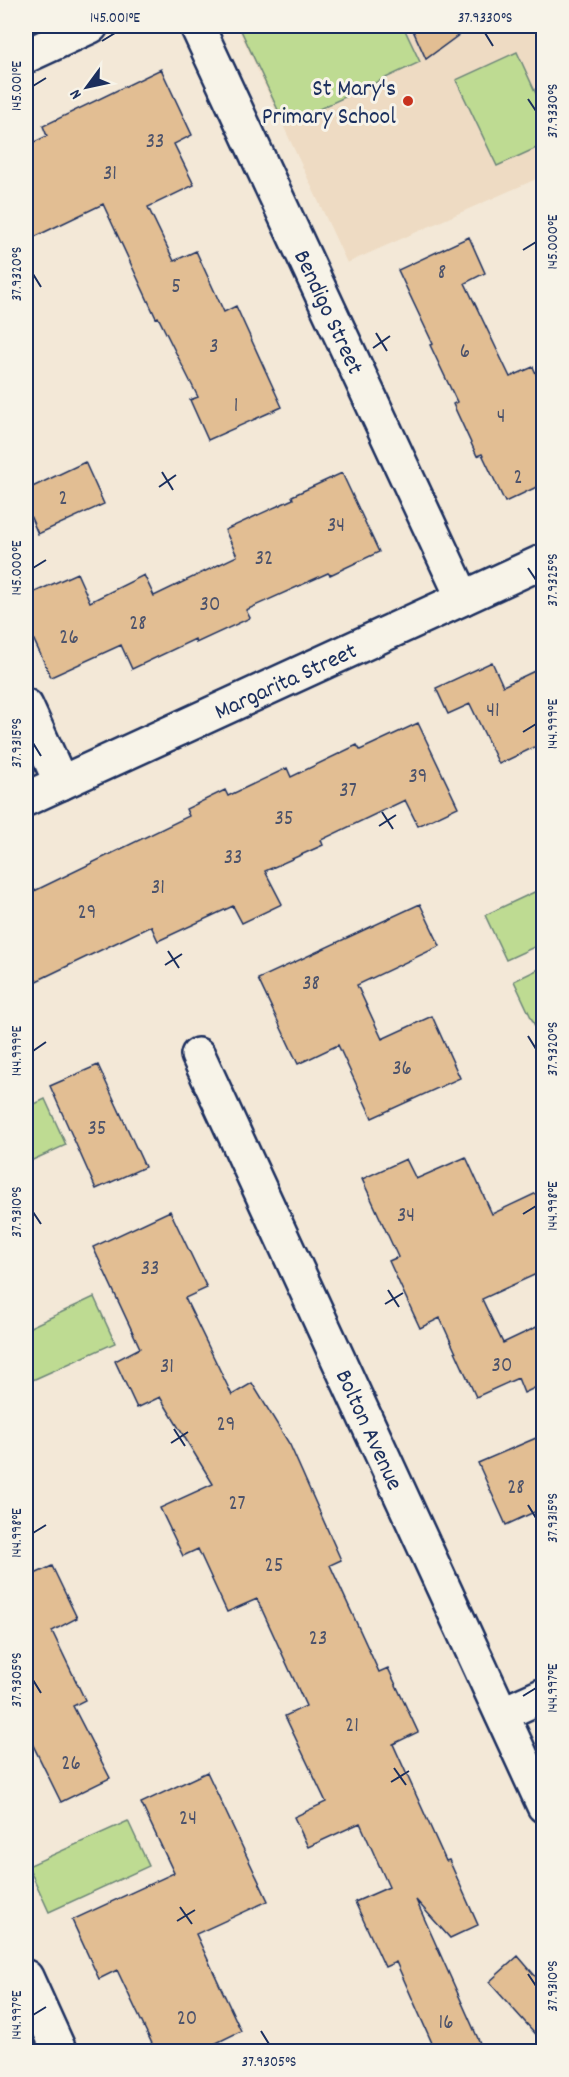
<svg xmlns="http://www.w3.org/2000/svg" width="569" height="2077" font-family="Dekko,sans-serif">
  <rect width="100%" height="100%" fill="#f3e8d7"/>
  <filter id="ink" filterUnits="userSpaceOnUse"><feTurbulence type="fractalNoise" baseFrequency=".0167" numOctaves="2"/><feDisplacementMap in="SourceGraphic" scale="12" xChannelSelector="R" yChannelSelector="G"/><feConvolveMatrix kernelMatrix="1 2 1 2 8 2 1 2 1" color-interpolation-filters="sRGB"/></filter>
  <g filter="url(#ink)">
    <path fill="#eedbc3" d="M237,26H543V176L347,263Z"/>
    <path fill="#bedb92" stroke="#6c8578" stroke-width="1.5" d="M239,26H403L420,62L285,125Z
      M517,52L543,109V145L497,166L456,80Z
      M543,888V943L506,960L485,915Z
      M543,967V1022L535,1026L514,981Z
      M45,1099L66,1145L26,1163V1108Z
      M94,1297L115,1343L26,1383V1329Z
      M128,1821L149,1866L49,1912L28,1866Z"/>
    <path fill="#e2be93" stroke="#1b2f5e" stroke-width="1.5" d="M411,26H471L426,59Z
      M161,69L192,135L174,144L194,185L148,207L174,261L196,251L224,312L236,306L282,407L208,440L190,400L198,397L158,317L156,318L103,204L26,241V146L47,136L43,126Z
      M469,237L485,273L465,283L510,377L533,367L543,389V484L505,502L482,454L477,456L453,404L457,402L430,345L433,344L398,270Z
      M85,462L104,504L38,534L26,506V490Z
      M342,473L379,552L330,575L328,573L246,610L250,618L196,643L195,639L132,669L121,645L51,677L26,623V596L77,573L90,602L144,575L154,596L237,556L225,530L293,499L292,496Z
      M492,662L503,686L543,667V743L499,764L470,704L448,714L436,688Z
      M418,723L458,807L418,826L405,800L321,840L323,845L265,871L282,904L242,923L233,906L158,941L151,926L26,986V895L189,816L186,809L225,790L228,796L287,768L291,777L357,745L360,750Z
      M420,904L440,946L357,985L382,1039L432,1016L460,1078L372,1118L338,1045L298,1064L258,979Z
      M98,1065L145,1167L96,1189L50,1086Z
      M466,1157L492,1214L543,1190V1271L482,1299L503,1343L543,1324V1384L524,1393L518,1378L476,1397L440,1318L420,1328L389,1261L398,1257L362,1179L406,1159L416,1179Z
      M170,1211L207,1288L185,1298L232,1395L252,1383L290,1445L341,1560L330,1565L379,1672L388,1668L418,1732L393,1744L446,1861L449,1860L478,1925L450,1938L416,1900L484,2052H436L396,1962L385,1967L355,1902L389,1887L360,1823L308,1847L294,1817L326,1802L285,1716L306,1706L257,1599L227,1612L198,1549L183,1556L160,1508L213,1484L160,1397L137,1408L115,1361L140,1348L93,1247Z
      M543,1435V1508L506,1525L478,1463Z
      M52,1566L77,1618L52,1631L85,1700L73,1706L110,1778L61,1802L26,1731V1578Z
      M207,1772L268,1901L196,1934L241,2031L198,2052H156L117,1970L99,1979L72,1920L174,1873L141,1803Z
      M518,1956L543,1985V2042L489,1982Z"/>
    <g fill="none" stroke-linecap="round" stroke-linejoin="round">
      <defs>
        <g id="minor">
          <path id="s1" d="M197,26L463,598"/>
          <path d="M26,56L91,26"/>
          <path d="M26,706L61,783"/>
          <path id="s2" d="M26,799L544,561"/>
          <path id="s3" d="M198,1055L544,1806"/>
          <path d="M502,1714L544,1695"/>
          <path d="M26,1977L60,2052"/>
        </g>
      </defs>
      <use href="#minor" stroke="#1b2f5e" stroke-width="38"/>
      <use href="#minor" stroke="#f7f3e8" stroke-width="33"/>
    </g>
  </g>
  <path fill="none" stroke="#1b2f5e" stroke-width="2" d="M485,33L493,46M102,41L115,33M33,86L46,78M528,99L536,111M523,250L536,242M33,274L41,287M376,333L387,351M373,348L390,336M162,472L173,490M159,487L176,475M33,568L46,560M528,568L536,580M523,732L536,724M33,743L41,756M382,812L393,829M379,826L396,815M168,951L179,968M165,965L182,954M528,1036L536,1049M33,1051L46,1042M33,1212L41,1224M523,1214L536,1206M388,1290L399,1307M385,1304L403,1293M174,1429L185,1446M171,1443L188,1432M528,1505L536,1518M33,1533L46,1525M33,1680L41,1693M523,1696L536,1688M394,1768L406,1785M391,1782L409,1771M180,1907L192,1924M177,1921L195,1910M528,1974L536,1986M33,2015L46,2007M261,2031L269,2044"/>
  <circle fill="#c8321e" stroke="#f7f3e8" stroke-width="2" cx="408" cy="101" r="6"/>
  <g text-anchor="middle" stroke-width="6" stroke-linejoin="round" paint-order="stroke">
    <g font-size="21" fill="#4d536b">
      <text x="155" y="147">33</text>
      <text x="110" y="179">31</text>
      <text x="442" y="278">8</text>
      <text x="176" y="292">5</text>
      <text x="214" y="352">3</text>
      <text x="465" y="357">6</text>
      <text x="236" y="411">1</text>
      <text x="501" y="422">4</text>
      <text x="518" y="483">2</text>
      <text x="63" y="504">2</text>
      <text x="336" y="531">34</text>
      <text x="264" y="564">32</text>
      <text x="210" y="610">30</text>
      <text x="138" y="629">28</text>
      <text x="69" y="643">26</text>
      <text x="493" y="716">41</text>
      <text x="418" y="782">39</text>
      <text x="348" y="796">37</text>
      <text x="284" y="824">35</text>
      <text x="233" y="863">33</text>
      <text x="158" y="893">31</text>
      <text x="87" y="918">29</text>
      <text x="311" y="989">38</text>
      <text x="402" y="1074">36</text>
      <text x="97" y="1134">35</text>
      <text x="406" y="1221">34</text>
      <text x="150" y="1274">33</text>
      <text x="502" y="1371">30</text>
      <text x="167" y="1372">31</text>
      <text x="226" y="1430">29</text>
      <text x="516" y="1493">28</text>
      <text x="237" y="1509">27</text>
      <text x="274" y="1571">25</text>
      <text x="318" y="1644">23</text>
      <text x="352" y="1731">21</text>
      <text x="71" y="1769">26</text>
      <text x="188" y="1824">24</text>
      <text x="187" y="2024">20</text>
      <text x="446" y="2028">16</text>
    </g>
    <g font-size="24" fill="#1b2f5e" stroke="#f7f3e8" text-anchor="end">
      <text x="396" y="95">St Mary's<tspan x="396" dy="28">Primary School</tspan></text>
    </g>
    <g font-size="24" fill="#1b2f5e" stroke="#f7f3e8">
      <text dy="8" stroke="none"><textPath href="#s1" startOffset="315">Bendigo Street</textPath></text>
      <text dy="8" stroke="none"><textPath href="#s2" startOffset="285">Margarita Street</textPath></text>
      <text dy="8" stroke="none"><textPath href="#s3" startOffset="412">Bolton Avenue</textPath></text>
    </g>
  </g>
  <rect width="569" height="2077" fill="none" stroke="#f7f3e8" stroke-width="66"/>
  <g transform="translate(87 87) rotate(237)" stroke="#f7f3e8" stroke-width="4.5" paint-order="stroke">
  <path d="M0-4.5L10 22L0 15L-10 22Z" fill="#1b2f5e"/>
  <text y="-9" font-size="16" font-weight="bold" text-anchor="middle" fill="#1b2f5e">N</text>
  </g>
  <rect x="33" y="33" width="503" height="2011" fill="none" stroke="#1b2f5e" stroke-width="2"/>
  <g font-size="15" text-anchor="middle" fill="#1b2f5e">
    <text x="115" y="22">145.001°E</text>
    <text x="485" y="22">37.9330°S</text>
    <text transform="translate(16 86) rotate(-90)" y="5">145.001°E</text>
    <text transform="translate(552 111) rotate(-90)" y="5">37.9330°S</text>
    <text transform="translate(552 242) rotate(-90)" y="5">145.000°E</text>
    <text transform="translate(16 274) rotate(-90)" y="5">37.9320°S</text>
    <text transform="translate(16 568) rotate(-90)" y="5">145.000°E</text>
    <text transform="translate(552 580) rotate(-90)" y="5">37.9325°S</text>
    <text transform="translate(552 724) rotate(-90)" y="5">144.999°E</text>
    <text transform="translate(16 743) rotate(-90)" y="5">37.9315°S</text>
    <text transform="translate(552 1049) rotate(-90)" y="5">37.9320°S</text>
    <text transform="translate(16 1051) rotate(-90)" y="5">144.999°E</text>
    <text transform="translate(552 1206) rotate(-90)" y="5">144.998°E</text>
    <text transform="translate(16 1212) rotate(-90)" y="5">37.9310°S</text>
    <text transform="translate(552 1518) rotate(-90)" y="5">37.9315°S</text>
    <text transform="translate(16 1533) rotate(-90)" y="5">144.998°E</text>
    <text transform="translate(16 1680) rotate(-90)" y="5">37.9305°S</text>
    <text transform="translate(552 1688) rotate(-90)" y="5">144.997°E</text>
    <text transform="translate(552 1986) rotate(-90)" y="5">37.9310°S</text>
    <text transform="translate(16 2015) rotate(-90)" y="5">144.997°E</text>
    <text x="269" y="2066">37.9305°S</text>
  </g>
</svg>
